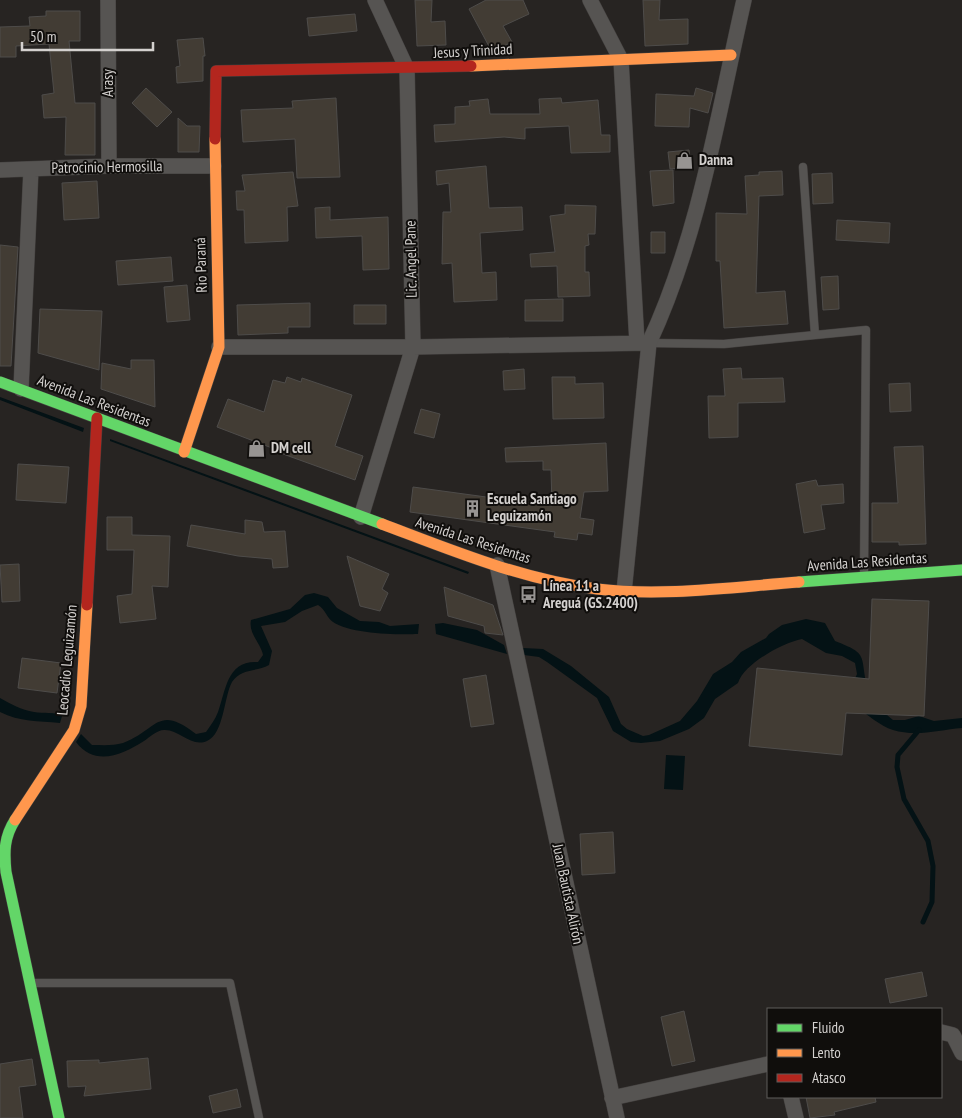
<svg xmlns="http://www.w3.org/2000/svg" width="962" height="1118" font-family="'PT Sans Narrow',sans-serif">
  <rect width="100%" height="100%" fill="#272422"/>
  <path fill="#041215" d="M0,397L84,428L83,432L0,400Z
    M110,439L469,572L468,574L110,441Z
    M314,593L328,597L337,608L360,621L379,622L390,626L419,624L418,634C398,635 350,634 333,622C327,618 325,609 318,605L302,611L285,622L261,626L272,651L269,665C257,672 241,668 232,682C224,696 224,734 207,741C191,748 179,729 164,730C157,730 150,737 144,741C122,755 95,767 76,742L81,734L92,745C102,745 113,746 123,743C158,730 157,704 196,734L206,732C210,726 215,720 218,712C226,690 227,660 258,662L263,655C261,644 248,633 251,620L290,609L305,595Z
    M806,619L825,623L835,641C869,654 860,655 867,687C869,698 884,713 893,720H905L919,716L934,721L962,718V728C939,730 916,737 893,730C880,726 867,714 856,707L853,683L857,674L855,663L842,656L826,653L802,639C782,643 744,664 738,683L715,699L704,718L689,729L660,741L641,743L631,742L613,731L597,698L547,662L539,657L524,655L523,648L543,649L571,666L609,697L621,724L627,729L643,736L649,735L680,721L697,701L713,674L732,662L741,652L766,638L769,634L782,625Z
    M443,623L477,630L504,645L507,654L436,634L435,624Z
    M0,698C11,704 21,710 34,712C44,714 53,711 62,716L60,723C38,721 20,722 0,712Z
    M666,755L685,756L683,790L664,789Z"/>
  <g fill="none" stroke-linecap="round" stroke-linejoin="round">
    <path stroke="#041215" stroke-width="5" d="M919,730L898,755L897,767L904,799L928,841L933,866L932,902L923,922"/>
  </g>
  <path fill="#423c34" stroke="#4e4c4a" d="M415,0H432L431,22L445,21L446,45L417,46Z
    M486,0H523L529,14L503,26L512,42L492,52L469,9Z
    M643,0H660L659,20L688,19V44L645,46Z
    M46,11H80V41H69L75,103H95V155H65L66,117L44,118L42,95L54,93L49,44L16,46V57H0V27L30,26L29,17L46,16Z
    M355,14L357,31L309,36L307,18Z
    M203,38L205,56H203V81L177,83L176,67L180,66L177,40Z
    M146,88L172,112L157,127L132,103Z
    M696,88L713,93L708,113L690,108L689,127L655,126L656,94L694,96Z
    M336,98L340,177L297,178L295,139L243,142L241,110L293,108L292,101Z
    M561,98L562,103L598,100L601,135H610V152L571,153L569,126L525,128V139L504,137L435,142L434,125L455,124V107L470,106L469,101L488,99L490,114H540L539,99Z
    M178,118L187,126H200L199,152H178Z
    M689,150L691,167L670,169L668,152Z
    M486,166L489,208L522,207L523,230L480,233L482,273L496,272L497,300L454,302L452,263L442,264L443,212H451L449,183L437,185L436,171Z
    M673,170L674,203L653,206L650,171Z
    M782,171L783,195L759,196L756,293L785,291L788,324L724,328L720,261H716V213L747,214L745,176L759,175V172Z
    M293,172L298,206L287,207L288,241L245,243L244,210H237L236,191H245L242,175Z
    M832,173L833,203L813,204L812,174Z
    M97,181L99,218L64,220L62,183Z
    M565,205L596,206L595,234H588L589,245L585,246V272H589L590,296L558,297L557,266L531,267L530,254L555,252L550,216L565,214Z
    M330,207V220L388,217L389,269L363,270L362,236L316,238L315,208Z
    M837,220L890,223L889,243L836,240Z
    M651,232H665V253H651Z
    M0,245L18,247L11,366H0Z
    M171,257L173,281L118,285L116,261Z
    M838,276L839,309L823,310L821,277Z
    M187,285L190,320L167,322L164,287Z
    M563,299V321H525V300Z
    M310,303V327H288V333L238,335L237,305Z
    M354,305H386V324H354Z
    M40,309L102,311L99,370L38,353Z
    M131,360H154L155,407L101,389L102,363L131,369Z
    M741,368L742,379L783,378L785,402L738,403V437L709,438L708,396H725L723,369Z
    M524,369L525,389L504,390L503,371Z
    M287,377L301,382L302,378L352,395L335,446L363,456L355,480L272,450V448L217,427L228,399L264,412L273,380L285,383Z
    M552,377H575V384L603,383L604,418L553,419Z
    M910,383L911,411L890,412L889,384Z
    M421,409L440,414L434,438L414,433Z
    M606,443L608,491L584,492L580,518L594,520L592,535L578,533L577,540L554,537L555,532L410,512L413,487L552,506L551,470H543V461L506,462L505,448Z
    M923,446L926,544L899,545V542H872V503H898L894,447Z
    M18,464L69,467L66,503L16,500Z
    M816,480L818,486L843,484L844,503L821,505L825,529L804,533L796,484Z
    M107,517H132V535L170,536L168,587L152,586L156,619L120,623L117,596L132,594L134,550H107Z
    M245,520L262,522L264,532L285,531L288,567L273,568L272,559L238,556L187,546L191,525L245,534Z
    M347,556L389,574L382,589L388,593L380,611L360,606Z
    M19,564L20,601L2,602L0,565Z
    M444,587L493,605L503,635L485,633L484,626L448,616Z
    M872,599L929,601L924,716L846,713L842,755L749,746L757,668L869,679Z
    M22,658L61,663L57,693L18,688Z
    M486,675L494,724L471,727L463,679Z
    M613,832L615,873L582,875L580,834Z
    M922,972L927,996L890,1003L885,979Z
    M684,1011L695,1061L672,1066L661,1017Z
    M148,1058L151,1089L84,1096L86,1086L68,1087L67,1061L99,1060V1063Z
    M32,1059L36,1085L19,1087L23,1118H0V1064Z
    M237,1089L241,1107L213,1113L209,1096Z
    M806,1097H875L876,1102L834,1112L835,1115L810,1118Z"/>
  <g fill="none" stroke-linecap="round" stroke-linejoin="round">
    <defs>
      <path id="lane" d="M803,167L815,335
        M649,343L724,344L866,330L864,573
        M33,983H230L259,1118"/>
      <path id="street" d="M108,0L109,166
        M590,0L621,60L637,343
        M0,170L109,166H214
        M219,347H413L649,343
        M21,389L31,169
        M361,517L413,347L407,69L375,0
        M497,565L617,1118
        M624,592L649,343C699,236 718,114 744,0
        M941,1032L953,1035L962,1053
        M791,1097L796,1118
        M612,1098L768,1064"/>
      <path id="fast" d="M0,382L382,524
        M799,582L962,570
        M15,820C4,837 4,852 6,872L59,1118"/>
      <path id="slow" d="M471,66L731,55
        M184,452L219,347L215,139
        M382,524C451,550 523,580 597,589C663,597 732,587 799,582
        M15,820L74,730L81,706L87,605"/>
      <path id="jam" d="M215,139L216,71L471,66
        M87,605L97,418"/>
    </defs>
    <use href="#lane" stroke="#43403f" stroke-width="9"/>
    <use href="#street" stroke="#43403f" stroke-width="16"/>
    <use href="#fast" stroke="#43403f" stroke-width="12"/>
    <use href="#slow" stroke="#43403f" stroke-width="12"/>
    <use href="#jam" stroke="#43403f" stroke-width="12"/>
    <use href="#lane" stroke="#565452" stroke-width="8"/>
    <use href="#street" stroke="#565452" stroke-width="15"/>
    <use href="#fast" stroke="#63d668" stroke-width="11"/>
    <use href="#slow" stroke="#ff974d" stroke-width="11"/>
    <use href="#jam" stroke="#b3261e" stroke-width="11"/>
  </g>
  <defs>
    <symbol id="shop-bare" viewBox="-9 -9 18 18"><path d="M-5-2.5h2.3a2.7 3.5 0 0 1 5.4 0H5L5.5 6h-11ZM-1.5-2.5h3a1.5 2.3 0 0 0-3 0Z" fill="#979492" stroke="#100e0c" stroke-width="2.5" paint-order="stroke"/></symbol>
    <symbol id="building-bare" viewBox="-9 -9 18 18"><path d="M-4-6H4V6H1V3H-1V6H-4ZM-2.5-4.3h1.7v1.8h-1.7ZM.8-4.3h1.7v1.8H.8ZM-2.5-1h1.7V.8h-1.7ZM.8-1h1.7V.8H.8Z" fill="#979492" stroke="#100e0c" stroke-width="2.5" paint-order="stroke"/></symbol>
    <symbol id="bus-bare" viewBox="-9 -9 18 18"><path d="M-5-6H5V4H4V6H2V4H-2V6H-4V4H-5ZM-3.5-4V0h7V-4ZM-3.5 1.2v1.5H-2V1.2ZM2 1.2v1.5H3.5V1.2Z" fill="#979492" stroke="#100e0c" stroke-width="2.5" paint-order="stroke"/></symbol>
  </defs>
  <g fill-rule="evenodd">
    <use href="#shop-bare" x="672" y="148" width="25" height="25"/>
    <use href="#shop-bare" x="244" y="436" width="25" height="25"/>
    <use href="#building-bare" x="460" y="496" width="25" height="25"/>
    <use href="#bus-bare" x="516" y="582" width="25" height="25"/>
  </g>
  <g text-anchor="middle" stroke-width="4" stroke-linejoin="round" paint-order="stroke">
    <g font-size="15" fill="#d4d1cf" stroke="#100e0c">
      <text transform="translate(473 51) rotate(-3)" y="5">Jesus y Trinidad</text>
      <text transform="translate(108 83) rotate(-90)" y="5">Arasy</text>
      <text transform="translate(107 167) rotate(-1)" y="5">Patrocinio Hermosilla</text>
      <text transform="translate(411 259) rotate(-91)" y="5">Lic. Angel Pane</text>
      <text transform="translate(201 265) rotate(-92)" y="5">Rio Paraná</text>
      <text transform="translate(94 401) rotate(21)" y="5">Avenida Las Residentas</text>
      <text transform="translate(473 540) rotate(18)" y="5">Avenida Las Residentas</text>
      <text transform="translate(867 562) rotate(-4)" y="5">Avenida Las Residentas</text>
      <text transform="translate(67 660) rotate(-85)" y="5">Leocadio Leguizamón</text>
      <text transform="translate(568 894) rotate(78)" y="5">Juan Bautista Alirón</text>
    </g>
    <g font-size="15" font-weight="bold" fill="#d4d1cf" stroke="#100e0c" text-anchor="start">
      <text x="699" y="165">Danna</text>
      <text x="271" y="453">DM cell</text>
      <text x="487" y="504">Escuela Santiago<tspan x="487" dy="17">Leguizamón</tspan></text>
      <text x="543" y="591">Línea 11 a<tspan x="543" dy="17">Areguá (GS.2400)</tspan></text>
    </g>
  </g>
  <rect x="767" y="1008" width="175" height="90" fill="#100e0c" stroke="#5e5c5a"/>
  <rect x="777" y="1024" width="25" height="8" fill="#63d668" stroke="#5e5c5a"/>
  <text x="812" y="1033" font-size="15" fill="#d4d1cf">Fluido</text>
  <rect x="777" y="1049" width="25" height="8" fill="#ff974d" stroke="#5e5c5a"/>
  <text x="812" y="1058" font-size="15" fill="#d4d1cf">Lento</text>
  <rect x="777" y="1074" width="25" height="8" fill="#b3261e" stroke="#5e5c5a"/>
  <text x="812" y="1083" font-size="15" fill="#d4d1cf">Atasco</text>
  <path d="M22 42v8h131v-8" fill="none" stroke="#d4d1cf" stroke-width="2.5"/>
  <text x="30" y="42" font-size="15" fill="#d4d1cf" stroke="#100e0c" stroke-width="4" paint-order="stroke">50 m</text>
</svg>
